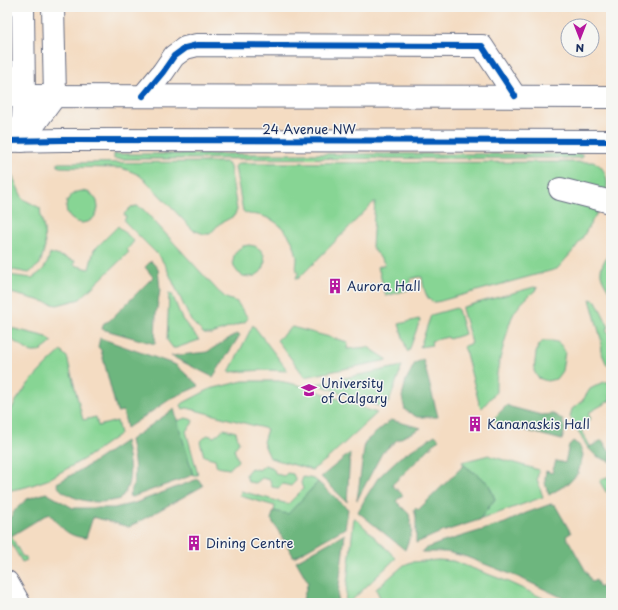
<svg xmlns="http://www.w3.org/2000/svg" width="618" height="610" font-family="'Playpen Sans',sans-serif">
  <rect width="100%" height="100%" fill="#f6f6f2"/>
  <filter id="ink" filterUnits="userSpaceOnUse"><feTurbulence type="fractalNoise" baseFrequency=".025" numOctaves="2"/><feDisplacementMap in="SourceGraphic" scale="8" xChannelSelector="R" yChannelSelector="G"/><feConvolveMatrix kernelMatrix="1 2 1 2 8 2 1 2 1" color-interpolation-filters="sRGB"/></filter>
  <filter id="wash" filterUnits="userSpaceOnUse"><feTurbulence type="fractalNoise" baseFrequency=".012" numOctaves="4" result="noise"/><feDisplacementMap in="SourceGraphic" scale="16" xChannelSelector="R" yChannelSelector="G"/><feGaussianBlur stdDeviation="0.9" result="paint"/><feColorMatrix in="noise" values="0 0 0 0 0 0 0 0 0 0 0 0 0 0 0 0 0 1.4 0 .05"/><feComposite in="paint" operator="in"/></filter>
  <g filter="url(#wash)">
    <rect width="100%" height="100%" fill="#f4dcc2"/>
    <path fill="#87d594" stroke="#518279" d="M114,154H582V158L114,159Z
      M225,162L229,165L230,167L237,210L234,216L219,224L210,234H204L193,230L146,181L139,175L130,171L121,168L60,167L58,166V163Z
      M592,162C603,163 610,180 606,190C604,195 599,201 596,206L598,211L581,240L573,251L557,269L444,300C441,301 437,302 434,302C425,301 423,283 422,277H418L410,279L411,289L386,296L378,267L385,264L372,247L375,201L298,279L296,278L298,273C295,268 297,264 297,258C295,242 286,228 272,220C268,218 263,216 258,215C252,214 247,215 243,211L235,167L238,163Z
      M7,164L23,199L40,208L41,216L44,229L45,247L40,264L29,273L7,269Z
      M66 207a16 16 0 1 1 32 0a16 16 0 1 1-32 0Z
      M137,206L143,209L218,291L226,298L237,302L248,318L245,322L212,334H204L191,321L166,267L160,257L124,221L126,217L124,214L131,207Z
      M118,226L134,241L127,250L129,252L82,297L80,299L57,305L7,292V275L32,278C43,271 47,267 50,253L75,261L74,265L89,269L94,250Z
      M233 261a16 16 0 1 1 32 0a16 16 0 1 1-32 0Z
      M611,250V294C598,273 597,272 611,250Z
      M534,287L538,288C530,295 520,303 514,313C510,320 508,329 506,337C501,355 495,373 496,392L482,408L478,404L479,403L464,346L472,343L462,309L463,307Z
      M169,294H172L182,319L199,340L176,348H173L167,340Z
      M590,299L596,301L609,327L606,329L611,337V368L607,365L602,354L601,339Z
      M456,308L458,310L465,334L449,339L448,337L431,341L432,345L420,347L431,315Z
      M419,319L420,320L409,351L408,352L407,351L399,324Z
      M253,325L288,371L266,370L229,372Z
      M7,327L47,337L52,342C30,363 28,346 7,338Z
      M292,327L348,342L347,349L368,347L388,360L305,377L277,340Z
      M543,341C556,341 559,340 565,352L562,371L556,379L547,381L538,378L534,371L536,353L539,345Z
      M61,351L67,357L83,420L96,417L98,426L117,421L120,434L103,446L84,459L47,480L26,487L7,491V418L16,401L29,383L45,366Z
      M402,366L389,402L384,406H378L316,384Z
      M243,381H279L303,386L377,413L326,460L312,470L270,458L263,442L267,429L187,408L183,409L181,405L183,403L210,389Z
      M604,382H611V395L610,396L611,400L588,413L591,419L579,426L590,446L588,448L570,417L572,409L583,400L590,389Z
      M186,418L193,420L192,424L186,431L198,475H193L177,421Z
      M224,429L236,432L239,443L234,449L238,461L229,469L217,467L215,459L204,456L200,442L207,435L214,437Z
      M489,455L490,456L539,470L537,479L543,497L479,520L495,499L488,483L464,465L462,462Z
      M265,465L273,468L276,474L284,476L287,473L293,474L296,481L291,486L283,484L278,488L272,487L270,480L262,478L256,483L248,482L246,474L251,468L259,470Z
      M611,476V489L608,492H606L600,482L601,479Z
      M303,477L314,479L318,482L288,515L274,511L275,506L240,496L241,491L288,504L303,489L301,483Z
      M354,517L396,558L349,603H345Z
      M11,536L22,556L25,557L27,560L22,562L8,538Z
      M438,560L453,561L477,570L506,581L554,603H379L381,600L376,589L404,565L411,562Z"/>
    <path fill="#6db67e" stroke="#44726e" d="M151,261L158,269L160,290L156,314L155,344L102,329L104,323L109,321L153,277L145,267Z
      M236,334L240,335L213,377L171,356L207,352Z
      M100,338L176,365L199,386L172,398L127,428L123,411L117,412L101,350L98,347Z
      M423,359L438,417H417L405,410L402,397L406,380L415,363Z
      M507,405L511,407L541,415L553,414L562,419L565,429L562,440L497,423L493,419Z
      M174,409L193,475L132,497L129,496C139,475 134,461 130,440Z
      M391,420L421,428L397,440L382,453L357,500L365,442Z
      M435,435L439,439L392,485L403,495L396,501L409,514L412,531L405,550L358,512L366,497L378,478L399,458Z
      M602,440L609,451L611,450V462L596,456L588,448Z
      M125,441C129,462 135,482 120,499C102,504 83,503 67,494C62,491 58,489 57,483L89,465Z
      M573,441L580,446L583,455L578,473L569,483L549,495C545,485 544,482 546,471L552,473L556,461L565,463L569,445Z
      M350,453L347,502L321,477Z
      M464,465L488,483L495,499L479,520L439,533L416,543V517L414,509L416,508L418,510Z
      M198,479L203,486L129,527L93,517L86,538C65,536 62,527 49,513L8,538L7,536V522L16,509L27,499L46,493L73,508H114L135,503Z
      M318,482L348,509L345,528L294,557L271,519L274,511L288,514Z
      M551,504L555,505L571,533L566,536L592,582L596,580L600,588L604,585L608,592L606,593L611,603H574L518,577L464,556L446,552H422L424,549L440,543L505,523L526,513Z
      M345,534L337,603H302L308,582L296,561Z"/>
  </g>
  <g filter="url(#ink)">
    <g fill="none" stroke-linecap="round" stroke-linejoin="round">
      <defs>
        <path id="minor" d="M143,96L163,72L174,56L185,48L197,45L482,46L515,96
          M22,141L55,96L53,7
          M22,141L24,96L23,7
          M560,189L611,202
          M7,582L19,603"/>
        <path id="tertiary" d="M7,96L611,97
          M7,141L63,140L611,141"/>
      </defs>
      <use href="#minor" stroke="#676c81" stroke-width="24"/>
      <use href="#tertiary" stroke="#676c81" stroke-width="24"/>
      <use href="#minor" stroke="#fff" stroke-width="22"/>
      <use href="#tertiary" stroke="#fff" stroke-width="22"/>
      <defs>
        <path id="cycleway" d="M143,96L163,72L174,56L185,48L197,45L482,46L515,96
          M7,141L63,140L611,141"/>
      </defs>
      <use href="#cycleway" stroke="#f6f6f2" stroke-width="8"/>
      <use href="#cycleway" stroke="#0057b8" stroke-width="6"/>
    </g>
  </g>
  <defs>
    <symbol id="building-bare" viewBox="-9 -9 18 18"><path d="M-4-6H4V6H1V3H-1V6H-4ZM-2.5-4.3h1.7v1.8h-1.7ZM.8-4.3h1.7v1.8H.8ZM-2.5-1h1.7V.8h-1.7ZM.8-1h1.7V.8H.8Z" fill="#b5179e" stroke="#f6f6f2" stroke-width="2.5" paint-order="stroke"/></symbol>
    <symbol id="university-bare" viewBox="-9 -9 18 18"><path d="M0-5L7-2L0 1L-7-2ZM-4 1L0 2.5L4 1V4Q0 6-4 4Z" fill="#b5179e" stroke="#f6f6f2" stroke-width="2.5" paint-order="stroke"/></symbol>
  </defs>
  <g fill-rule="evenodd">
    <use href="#building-bare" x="324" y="275" width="22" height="22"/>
    <use href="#university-bare" x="298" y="379" width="22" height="22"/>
    <use href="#building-bare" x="464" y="413" width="22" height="22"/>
    <use href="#building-bare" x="183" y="532" width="22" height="22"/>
  </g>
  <g text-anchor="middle" stroke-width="3" stroke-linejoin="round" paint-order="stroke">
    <g font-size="13" fill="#1b2f5e" stroke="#f6f6f2">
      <text x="309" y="134">24 Avenue NW</text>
    </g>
    <g font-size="13" fill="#1b2f5e" stroke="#f6f6f2" text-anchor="start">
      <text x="347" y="291">Aurora Hall</text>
      <text x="321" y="388">University<tspan x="321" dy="15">of Calgary</tspan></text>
      <text x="487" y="429">Kananaskis Hall</text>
      <text x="206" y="548">Dining Centre</text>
    </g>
  </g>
  <rect width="618" height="610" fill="none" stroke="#f6f6f2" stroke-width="24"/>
  <g transform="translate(580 38) rotate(180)"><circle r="19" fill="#f6f6f2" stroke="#9ea6b7"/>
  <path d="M0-3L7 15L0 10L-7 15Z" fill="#b5179e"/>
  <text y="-6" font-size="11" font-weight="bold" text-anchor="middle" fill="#1b2f5e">N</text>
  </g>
</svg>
